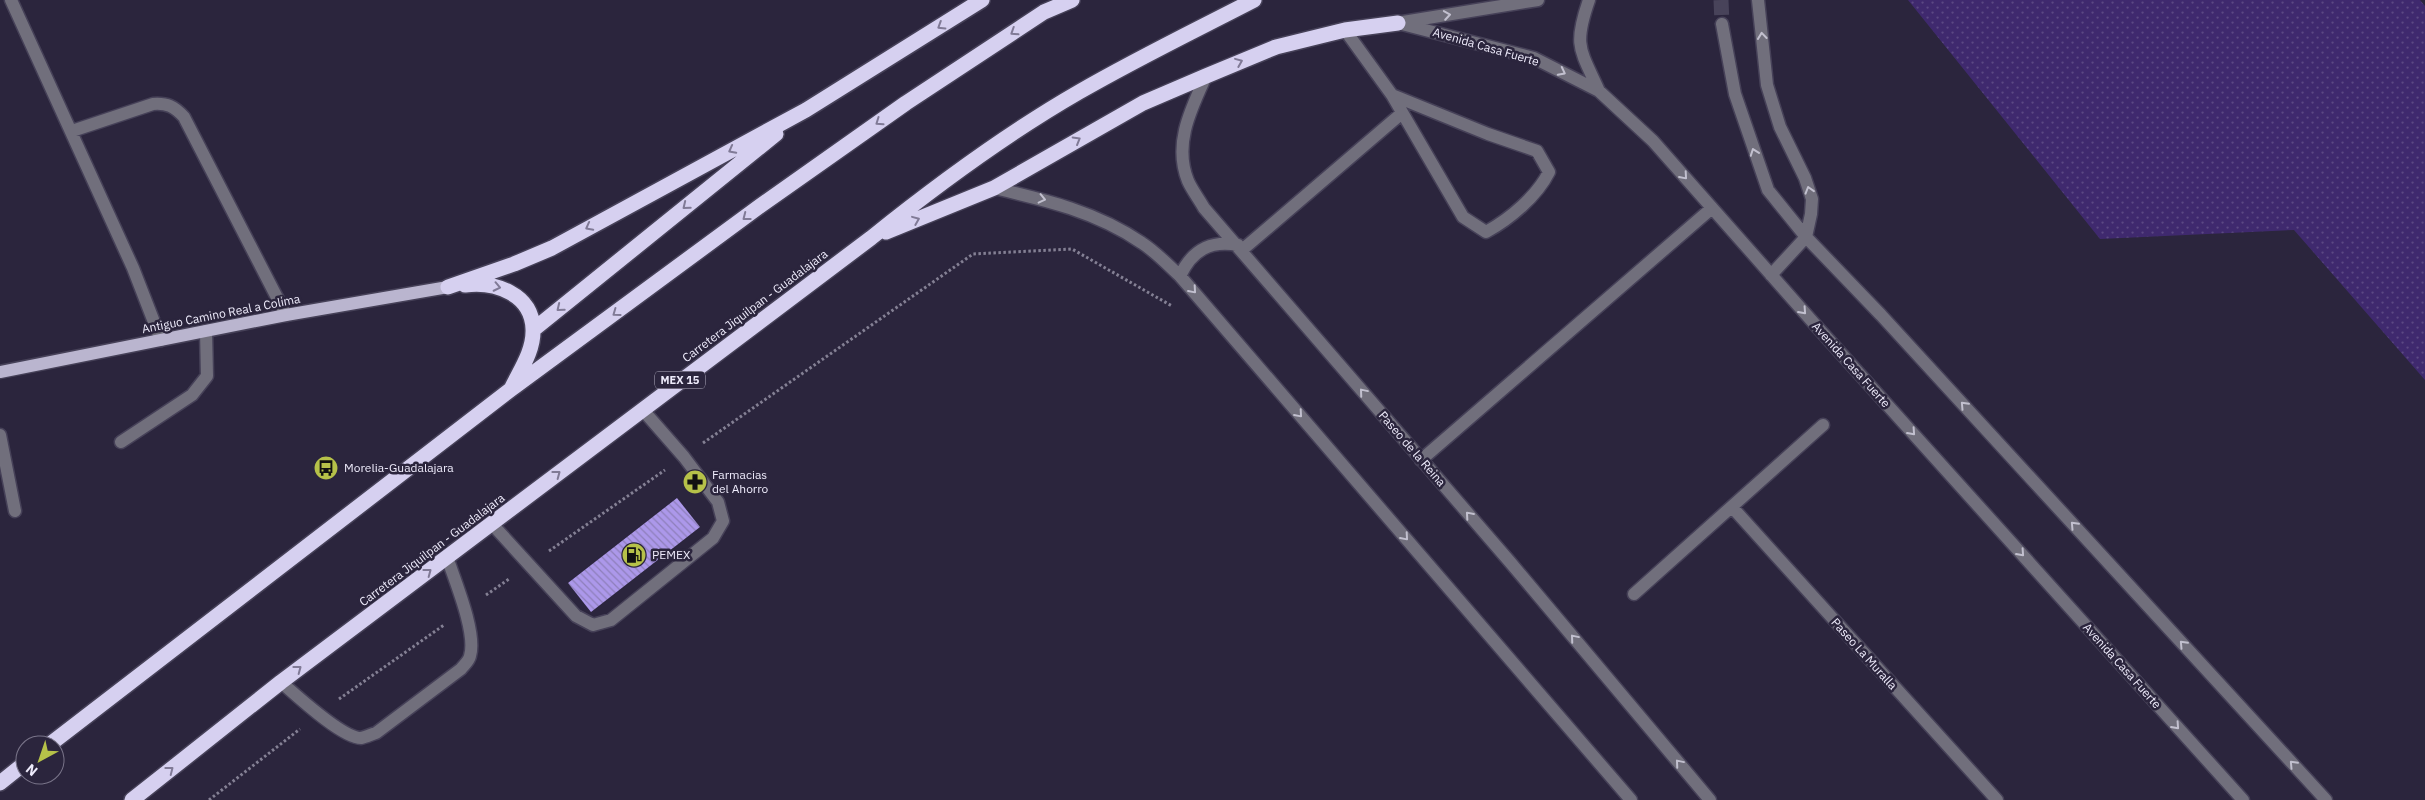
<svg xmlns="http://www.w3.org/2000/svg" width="2425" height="800" font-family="'IBM Plex Sans',sans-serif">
  <defs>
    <pattern id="park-dots" width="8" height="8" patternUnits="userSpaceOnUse" patternTransform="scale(1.25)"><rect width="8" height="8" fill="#3f296e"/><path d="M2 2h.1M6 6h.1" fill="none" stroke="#5b4884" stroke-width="1.8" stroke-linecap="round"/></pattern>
    <pattern id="building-back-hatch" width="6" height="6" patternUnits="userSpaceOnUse" patternTransform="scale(1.25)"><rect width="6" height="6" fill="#ac98ea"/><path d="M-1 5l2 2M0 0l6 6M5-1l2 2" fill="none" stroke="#8e7fba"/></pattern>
  </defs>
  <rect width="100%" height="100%" fill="#2b253d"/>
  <path fill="url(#park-dots)" d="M1908,0H2420L2425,6V380L2294,230L2100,239Z"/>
  <path fill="url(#building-back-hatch)" d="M677,498L700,527L591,612L568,583Z"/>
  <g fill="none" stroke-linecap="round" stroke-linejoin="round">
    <path stroke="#48435a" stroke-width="15" stroke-dasharray="15 8" stroke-linecap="butt" d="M1721,0L1722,24"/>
    <defs>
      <path id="minor" d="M11,0L133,268L161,340
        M1589,0C1573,46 1580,49 1599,91
        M1758,0L1767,85L1780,127L1805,178L1812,199L1811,214L1806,237
        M1403,22L1538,0
        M1398,23L1534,58L1599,91L1653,141L1819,329L2243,800
        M1722,24L1735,94L1768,190L1806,237L1881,315L2326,800
        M1345,30L1392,95L1463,217L1486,232C1510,219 1537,196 1549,172L1537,151L1488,134L1392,95
        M1206,76C1191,109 1173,144 1188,181C1192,190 1199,199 1204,208L1510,562L1710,800
        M72,131L153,104C167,103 174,106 184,117L286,315
        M994,188C1046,200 1097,212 1142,243C1156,252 1168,265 1180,276L1631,800
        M1242,250L1402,113
        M1771,275L1806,237
        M1180,276C1192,250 1210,240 1238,245
        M0,435L15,511
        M121,442L192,395L207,376L206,331
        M1421,460L1712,208
        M1732,507L1997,800
        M492,524L576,616L593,625L611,620L713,538L723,521L718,502L684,457L642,409
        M1634,594L1823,425
        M281,682C296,695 342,738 361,738C366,737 372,734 376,733L461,669C464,665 469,661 470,656C477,633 455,581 447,557"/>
      <path id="major" d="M0,372L286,315L448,287"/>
      <path id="highway" d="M886,232L994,188L1143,103L1206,76L1276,47L1345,30L1398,23
        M465,285C495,281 532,294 533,329C534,350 521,369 512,387
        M448,287L514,264L552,248L806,110L982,0
        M533,330L776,134
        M49,745L510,390L760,206L906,103L1044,12L1072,0
        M0,783L25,763
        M132,800L281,682L871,238C937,185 1006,134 1079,92C1136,59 1196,30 1254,0"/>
    </defs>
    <use href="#minor" stroke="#464158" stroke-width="15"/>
    <use href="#major" stroke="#464158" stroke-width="15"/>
    <use href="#highway" stroke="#464158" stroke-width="18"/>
    <path stroke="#848094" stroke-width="3" stroke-dasharray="2.5 2.5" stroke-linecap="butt" d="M703,443L973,254L1072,249L1172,306
      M549,551L665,470
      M486,595L509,579
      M339,699L444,625
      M209,800L300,729"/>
    <use href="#minor" stroke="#716f7c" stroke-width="12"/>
    <use href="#major" stroke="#bab5cf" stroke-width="12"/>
    <use href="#highway" stroke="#d6d0f0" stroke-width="15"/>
  </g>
  <defs><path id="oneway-chevron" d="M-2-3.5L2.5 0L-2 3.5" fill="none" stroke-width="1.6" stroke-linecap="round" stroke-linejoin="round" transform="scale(1.25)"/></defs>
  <g stroke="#c2c0cf">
    <use href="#oneway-chevron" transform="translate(1447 15) rotate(-9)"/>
    <use href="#oneway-chevron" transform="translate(1762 36) rotate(-96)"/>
    <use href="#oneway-chevron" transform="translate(1562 72) rotate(27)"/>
    <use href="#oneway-chevron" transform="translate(1754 152) rotate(-110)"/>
    <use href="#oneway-chevron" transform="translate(1684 176) rotate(49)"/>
    <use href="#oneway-chevron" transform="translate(1809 190) rotate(-107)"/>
    <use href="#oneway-chevron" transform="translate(1042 199) rotate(13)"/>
    <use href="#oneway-chevron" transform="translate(1193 290) rotate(49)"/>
    <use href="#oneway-chevron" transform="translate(1803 311) rotate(48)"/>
    <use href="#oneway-chevron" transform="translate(1363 392) rotate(-130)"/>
    <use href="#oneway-chevron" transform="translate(1964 405) rotate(-133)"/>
    <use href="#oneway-chevron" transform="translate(1299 414) rotate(49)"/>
    <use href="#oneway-chevron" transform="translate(1912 432) rotate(48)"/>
    <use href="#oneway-chevron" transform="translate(1469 515) rotate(-131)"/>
    <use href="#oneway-chevron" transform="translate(2074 525) rotate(-133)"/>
    <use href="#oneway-chevron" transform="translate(1405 537) rotate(49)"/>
    <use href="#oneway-chevron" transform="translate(2021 553) rotate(48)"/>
    <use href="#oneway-chevron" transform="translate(1574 638) rotate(-130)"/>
    <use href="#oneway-chevron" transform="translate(2183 644) rotate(-133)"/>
    <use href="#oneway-chevron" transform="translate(2176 726) rotate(48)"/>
    <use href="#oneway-chevron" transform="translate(1679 763) rotate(-130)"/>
    <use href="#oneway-chevron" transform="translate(2293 764) rotate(-133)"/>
  </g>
  <g stroke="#807a96">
    <use href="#oneway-chevron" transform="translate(941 26) rotate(148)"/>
    <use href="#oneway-chevron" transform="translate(1014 32) rotate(147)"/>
    <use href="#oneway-chevron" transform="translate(1239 62) rotate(-22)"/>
    <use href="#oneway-chevron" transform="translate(879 122) rotate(145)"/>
    <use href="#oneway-chevron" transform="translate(1077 140) rotate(-30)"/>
    <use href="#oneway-chevron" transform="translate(732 150) rotate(152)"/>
    <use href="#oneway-chevron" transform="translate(686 206) rotate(141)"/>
    <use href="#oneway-chevron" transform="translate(746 217) rotate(142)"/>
    <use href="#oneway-chevron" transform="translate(916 220) rotate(-22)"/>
    <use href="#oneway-chevron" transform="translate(589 227) rotate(152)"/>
    <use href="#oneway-chevron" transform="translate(497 287) rotate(12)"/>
    <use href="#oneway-chevron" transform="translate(560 308) rotate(141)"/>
    <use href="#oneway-chevron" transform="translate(616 313) rotate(144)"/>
    <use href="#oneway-chevron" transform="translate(557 474) rotate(-37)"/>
    <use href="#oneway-chevron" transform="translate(428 572) rotate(-37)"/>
    <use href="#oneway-chevron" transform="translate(298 669) rotate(-37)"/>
    <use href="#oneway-chevron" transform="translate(170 770) rotate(-38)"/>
  </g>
  <defs>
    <symbol id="bus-disc" viewBox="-11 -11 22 22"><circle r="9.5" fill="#b6c149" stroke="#2b253d"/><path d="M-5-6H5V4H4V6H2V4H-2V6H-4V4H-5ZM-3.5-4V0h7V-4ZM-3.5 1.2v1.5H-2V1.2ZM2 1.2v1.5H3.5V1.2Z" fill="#111"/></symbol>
    <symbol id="pharmacy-disc" viewBox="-11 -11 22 22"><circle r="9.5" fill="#b6c149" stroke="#2b253d"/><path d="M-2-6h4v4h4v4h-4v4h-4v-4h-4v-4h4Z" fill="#111"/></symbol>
    <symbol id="fuel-disc" viewBox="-11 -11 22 22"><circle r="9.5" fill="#b6c149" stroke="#2b253d"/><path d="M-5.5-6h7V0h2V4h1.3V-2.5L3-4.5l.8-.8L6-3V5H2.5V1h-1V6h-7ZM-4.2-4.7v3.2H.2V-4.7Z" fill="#111"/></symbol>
  </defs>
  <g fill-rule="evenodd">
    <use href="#bus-disc" x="312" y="454" width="28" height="28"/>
    <use href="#pharmacy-disc" x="681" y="468" width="28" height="28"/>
    <use href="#fuel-disc" x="620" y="541" width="28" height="28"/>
  </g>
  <g text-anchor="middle" stroke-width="5" stroke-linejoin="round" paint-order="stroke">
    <rect fill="#2b253d" stroke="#b4b0c2" stroke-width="1" x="655" y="371.5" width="50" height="17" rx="4"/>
    <g font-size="11" font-weight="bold" fill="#eeebfb">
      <text x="680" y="384">MEX 15</text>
    </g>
    <g font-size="12" fill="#eeebfb" stroke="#2b253d">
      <text transform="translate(1486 47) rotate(16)" y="4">Avenida Casa Fuerte</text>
      <text transform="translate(755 306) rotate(-37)" y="4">Carretera Jiquilpan - Guadalajara</text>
      <text transform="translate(221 314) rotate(-11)" y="4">Antiguo Camino Real a Colima</text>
      <text transform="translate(1851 365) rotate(48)" y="4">Avenida Casa Fuerte</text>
      <text transform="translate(1412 449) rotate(49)" y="4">Paseo de la Reina</text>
      <text transform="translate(432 550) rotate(-37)" y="4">Carretera Jiquilpan - Guadalajara</text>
      <text transform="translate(1864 654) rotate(48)" y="4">Paseo La Muralla</text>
      <text transform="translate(2122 666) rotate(48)" y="4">Avenida Casa Fuerte</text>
    </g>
    <g font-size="12" fill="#eeebfb" stroke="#2b253d" text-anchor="start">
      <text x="344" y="472">Morelia-Guadalajara</text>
      <text x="712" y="479">Farmacias<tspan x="712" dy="14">del Ahorro</tspan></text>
      <text x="652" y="559">PEMEX</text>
    </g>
  </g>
  <g transform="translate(40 760) rotate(220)"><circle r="24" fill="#2b253d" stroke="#797489"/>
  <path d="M0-4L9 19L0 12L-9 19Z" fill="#b6c149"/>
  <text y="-8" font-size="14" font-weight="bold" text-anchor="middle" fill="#eeebfb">N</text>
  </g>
</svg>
